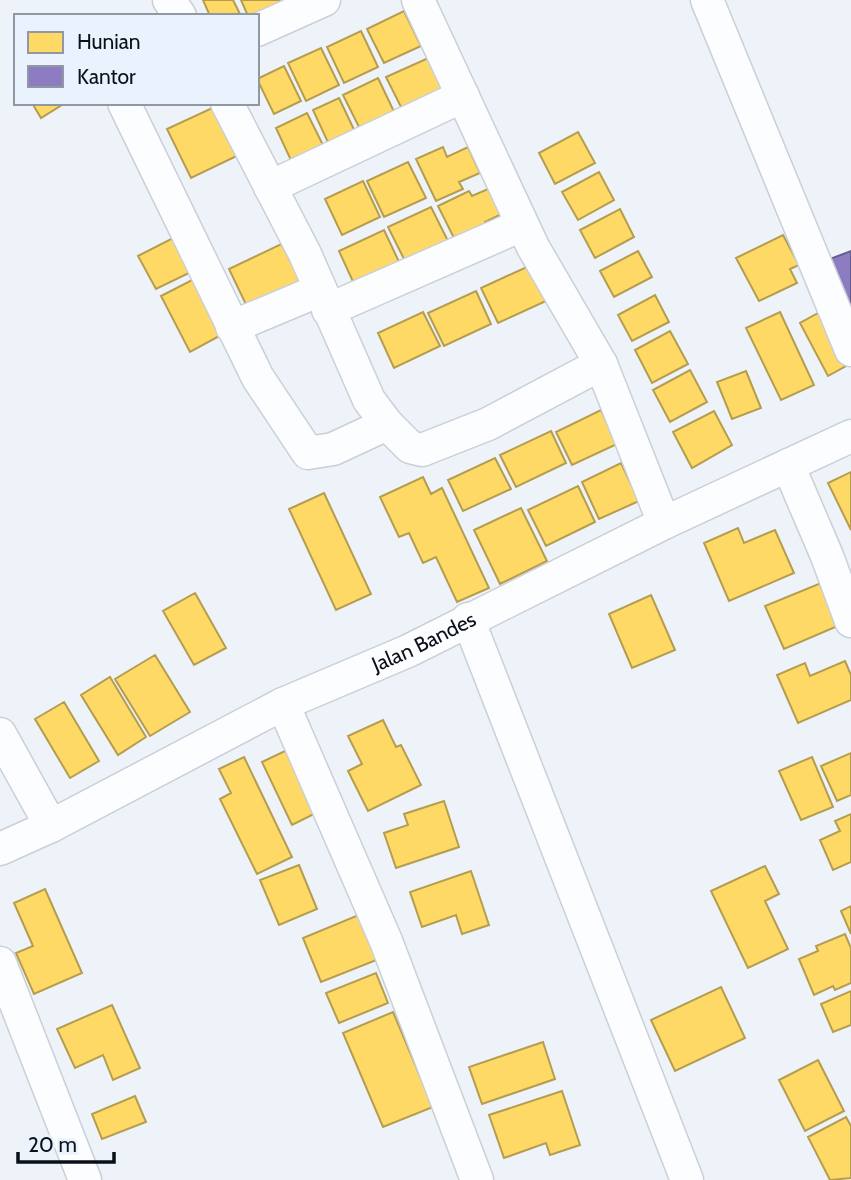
<svg xmlns="http://www.w3.org/2000/svg" width="851" height="1180" font-family="Cabin,sans-serif">
  <rect width="100%" height="100%" fill="#eef3fa"/>
  <path fill="#ffd966" stroke="#b59d4f" stroke-width="2" d="M203,0H233L241,16H210Z
    M241,0H280L283,6L257,16H248Z
    M404,11L421,46L384,63L367,29Z
    M361,31L378,67L344,83L327,47Z
    M321,48L339,85L306,101L288,63Z
    M435,55L452,90L404,113L386,77Z
    M284,66L301,101L274,114L257,79Z
    M378,78L398,120L364,137L343,95Z
    M339,98L358,138L332,151L313,110Z
    M32,103H65L41,118Z
    M223,103L247,151L191,178L167,129Z
    M307,113L327,153L295,169L276,128Z
    M578,132L595,163L555,184L539,153Z
    M443,147L447,157L468,147L480,173L459,182L463,189L436,201L416,159Z
    M408,162L426,198L384,217L367,181Z
    M599,172L614,200L578,220L562,192Z
    M363,181L380,217L342,235L325,199Z
    M495,186L508,211L485,222L487,227L456,242L438,206L469,191L472,196Z
    M431,207L449,243L406,263L388,227Z
    M620,209L634,237L595,258L580,230Z
    M384,230L400,264L355,286L339,251Z
    M783,235L799,265L790,269L797,283L759,301L736,258Z
    M175,237L193,271L156,289L138,256Z
    M294,238L316,285L251,315L229,269Z
    M638,251L652,277L614,297L600,271Z
    M529,266L546,301L498,323L481,288Z
    M194,279L223,334L190,352L161,296Z
    M476,291L491,324L444,346L428,313Z
    M655,295L669,322L632,341L618,315Z
    M423,312L440,346L394,368L378,333Z
    M780,312L814,385L781,400L746,328Z
    M818,313L846,366L828,376L800,323Z
    M670,331L688,364L652,383L635,350Z
    M690,370L707,402L670,422L653,390Z
    M746,371L761,408L732,419L717,382Z
    M601,410L617,444L572,465L556,432Z
    M714,411L732,445L692,468L673,432Z
    M551,431L566,463L516,487L500,455Z
    M495,458L511,489L463,511L448,480Z
    M621,463L639,501L599,519L582,482Z
    M851,472V530L828,483Z
    M423,477L431,494L442,488L489,588L457,602L436,557L423,563L409,533L399,537L380,497Z
    M578,486L595,522L546,546L528,510Z
    M324,493L371,594L336,610L289,509Z
    M521,508L547,561L500,584L474,530Z
    M738,528L744,543L775,530L794,573L729,601L704,543Z
    M821,583L840,625L784,649L765,606Z
    M195,593L226,648L194,665L163,611Z
    M651,595L675,650L632,668L609,614Z
    M155,655L190,712L150,736L115,679Z
    M845,661L851,675V700L798,723L777,675L805,663L810,676Z
    M110,677L146,737L118,755L81,695Z
    M64,702L99,761L70,778L35,719Z
    M383,720L396,747L401,745L421,785L368,811L348,771L362,764L348,736Z
    M289,749L320,811L292,825L262,762Z
    M851,753V795L837,801L821,766Z
    M244,757L292,857L257,874L220,799L231,793L219,769Z
    M812,757L833,807L801,820L779,771Z
    M444,801L459,847L396,868L384,833L408,825L404,814Z
    M851,814V862L833,870L820,840L840,831L835,821Z
    M299,865L317,909L279,925L260,880Z
    M765,866L779,894L765,901L788,949L748,968L711,891Z
    M471,871L489,925L462,934L456,915L422,927L410,892Z
    M45,889L82,973L34,994L16,953L33,946L14,903Z
    M851,906V934L841,911Z
    M361,914L379,959L321,982L303,938Z
    M845,934L851,948V983L835,990L833,986L814,995L799,959L818,951L816,946Z
    M376,973L388,1003L339,1023L326,993Z
    M721,987L745,1038L675,1071L651,1020Z
    M851,991V1025L833,1032L821,1004Z
    M112,1005L140,1068L113,1080L103,1055L75,1068L57,1029Z
    M393,1012L433,1107L383,1127L343,1033Z
    M543,1042L555,1079L482,1104L469,1067Z
    M818,1060L844,1111L805,1131L779,1080Z
    M562,1091L580,1145L550,1155L546,1143L504,1158L489,1115Z
    M135,1096L146,1122L102,1139L92,1114Z
    M846,1117L851,1126V1178L830,1180L808,1137Z"/>
  <path fill="#8e7cc3" stroke="#665c90" stroke-width="2" d="M851,251V310L830,259Z"/>
  <g fill="none" stroke-linecap="round" stroke-linejoin="round">
    <defs>
      <g id="minor">
        <path d="M169,0L180,16"/>
        <path d="M418,0L533,247L601,364L664,523"/>
        <path d="M707,0L851,350"/>
        <path d="M257,30L324,0"/>
        <path d="M124,103L258,378L308,453L333,449L387,424"/>
        <path d="M227,103L305,254L369,400L387,424L410,447L422,450L488,424L601,364"/>
        <path d="M270,187L463,96"/>
        <path d="M328,310L522,225"/>
        <path d="M232,327L320,290"/>
        <path d="M788,465L827,556L851,621"/>
        <path d="M468,619L687,1180"/>
        <path d="M283,704L386,941L477,1180"/>
        <path d="M0,734L51,826"/>
        <path id="s1" d="M0,849L51,826L283,704L408,651L664,523L851,436"/>
        <path d="M0,963L85,1180"/>
      </g>
    </defs>
    <use href="#minor" stroke="#cacfd8" stroke-width="35"/>
    <use href="#minor" stroke="#fcfdfe" stroke-width="32"/>
  </g>
  <g text-anchor="middle" stroke-width="7" stroke-linejoin="round" paint-order="stroke">
    <g font-size="21" fill="#091019" stroke="#eaf2fe">
      <text dy="7" stroke="none"><textPath href="#s1" startOffset="472">Jalan Bandes</textPath></text>
    </g>
  </g>
  <rect x="14" y="14" width="245" height="91" fill="#eaf2fe" stroke="#9098a2" stroke-width="2"/>
  <rect x="28" y="32" width="35" height="21" fill="#ffd966" stroke="#9098a2" stroke-width="2"/>
  <text x="77" y="49" font-size="21" fill="#091019">Hunian</text>
  <rect x="28" y="66" width="35" height="21" fill="#8e7cc3" stroke="#9098a2" stroke-width="2"/>
  <text x="77" y="84" font-size="21" fill="#091019">Kantor</text>
  <path d="M18 1152v10h96v-10" fill="none" stroke="#091019" stroke-width="3.5"/>
  <text x="28" y="1152" font-size="21" fill="#091019" stroke="#eaf2fe" stroke-width="5" paint-order="stroke">20 m</text>
</svg>
